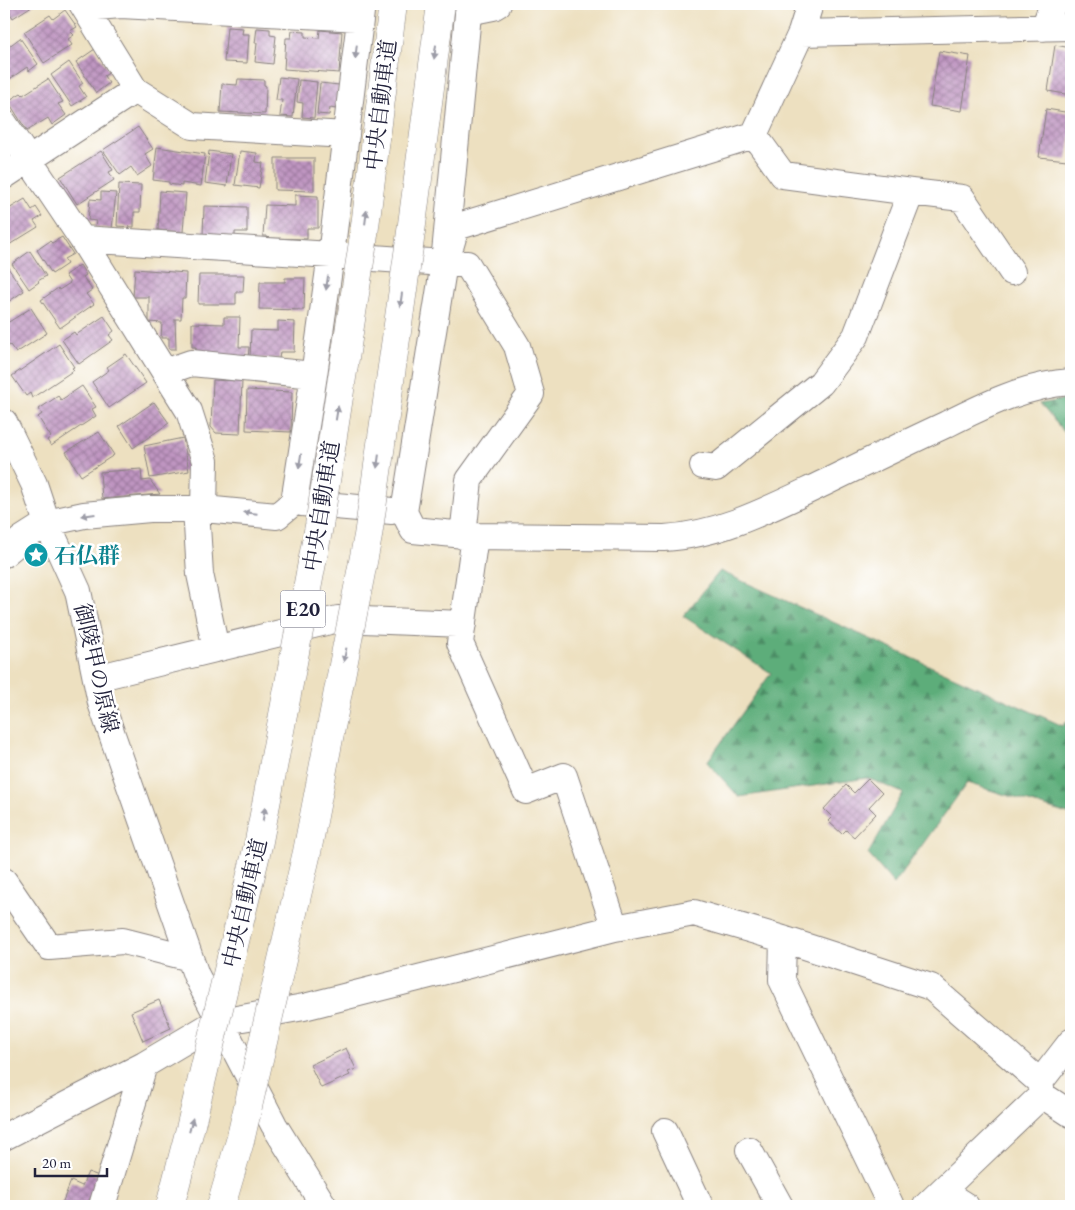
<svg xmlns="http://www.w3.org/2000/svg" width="1075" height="1210" font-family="'EB Garamond','Noto Serif JP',serif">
  <defs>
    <pattern id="forest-firs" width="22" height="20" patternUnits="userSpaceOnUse" patternTransform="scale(1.25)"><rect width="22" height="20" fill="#5dad7a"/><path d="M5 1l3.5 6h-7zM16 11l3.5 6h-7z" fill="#4c8c65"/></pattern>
    <pattern id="building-cross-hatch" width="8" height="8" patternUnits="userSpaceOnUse" patternTransform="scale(1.25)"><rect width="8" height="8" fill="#bf95c1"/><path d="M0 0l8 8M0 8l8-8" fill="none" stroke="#9b799e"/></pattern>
  </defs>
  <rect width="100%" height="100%" fill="#fff"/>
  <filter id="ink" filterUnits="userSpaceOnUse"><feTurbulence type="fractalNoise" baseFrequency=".02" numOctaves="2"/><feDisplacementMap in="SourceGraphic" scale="10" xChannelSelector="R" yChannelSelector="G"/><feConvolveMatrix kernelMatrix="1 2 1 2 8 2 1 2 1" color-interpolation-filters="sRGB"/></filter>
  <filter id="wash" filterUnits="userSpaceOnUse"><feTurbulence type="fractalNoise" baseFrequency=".0096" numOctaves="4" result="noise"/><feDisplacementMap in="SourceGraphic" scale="20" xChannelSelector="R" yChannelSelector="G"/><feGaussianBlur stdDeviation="1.12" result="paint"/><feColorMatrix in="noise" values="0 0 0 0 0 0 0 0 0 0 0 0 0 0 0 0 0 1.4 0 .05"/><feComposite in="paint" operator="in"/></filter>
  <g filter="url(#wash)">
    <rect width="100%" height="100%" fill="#ede0c0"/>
    <path fill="url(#forest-firs)" stroke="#40685a" d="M1071,398V440L1040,404Z
      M720,571L1063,726L1071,717V815L967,783L894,884L868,854L903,793L867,778L739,797L707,762L771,673L683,616Z"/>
    <g id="blocks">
      <path fill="url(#building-cross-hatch)" d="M4,4H35L13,18Z
        M65,10L77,27L70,31L74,35L68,39L72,45L44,63L24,32L50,15L53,19Z
        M227,27L243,28L242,34H249L247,63L224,62Z
        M257,28L270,29V35L276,36L273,64L255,62L257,43H255Z
        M320,30L342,32L339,73L284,69L286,38H291L292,31L305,32V37L319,38Z
        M20,38L38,64L29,71L27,67L4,83V50Z
        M1055,45L1071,48V95L1048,91Z
        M95,49L110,72L104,76L109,83L96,93L76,62Z
        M939,51L970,56L962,111L930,106Z
        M69,62L83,83L79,86L86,97L72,106L51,75Z
        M279,77L297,79L293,117L280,116L282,100H276Z
        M48,79L63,102L58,104L66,115L52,125L48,118L27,131L8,101L21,93L23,95Z
        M238,79L264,80V85L266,86L265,114L220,112L222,84L237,85Z
        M299,80L317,82L314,118L302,117L303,103L297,102Z
        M320,83L339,85L336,109L330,108L329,115L317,114Z
        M1046,109L1071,113V134L1067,160L1039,157Z
        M138,127L153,149L145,154L152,166L137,176L131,167L120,175L103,150Z
        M157,147L205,154L201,186L182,183V186L169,184V182L153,180Z
        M101,151L113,170L109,172L114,180L77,204L60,177Z
        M209,151L231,154L227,186L205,183Z
        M240,151L257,153L256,162L263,163L259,188L235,185Z
        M275,158H314V191L275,190Z
        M119,184L141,185L140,212H134V227L117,226Z
        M160,191L186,193L183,232L158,230Z
        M101,192L116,193L112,229L95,227L96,221L88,220L90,199L101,200Z
        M295,195L318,196V228H307V239L267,238V236H263L265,205L295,206Z
        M25,199L32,210L36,207L42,216L34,221L38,227L4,248V212Z
        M204,206L247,207V232H235V237L203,236Z
        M62,237L73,254L64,259L67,264L52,274L37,250L50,241L52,243Z
        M30,251L46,276L38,281L39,282L29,289L12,264Z
        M4,262L24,291L8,302L4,296Z
        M80,265L86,275L83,277L92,290L86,294L94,304L60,328L41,300L58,288L59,290L70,283L65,275Z
        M135,269L186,273L185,298H182L181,319H175L176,349H169V338H161L162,323L149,322V297H133Z
        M199,275H244L243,292H236V304H198Z
        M285,278H305L304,310L259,309L260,282H285Z
        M31,308L47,333L16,353L10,345L6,347L4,343V325Z
        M104,316L114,331L109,335L113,340L79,364L62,340L74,332L76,335Z
        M224,317H240L239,347H249L248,359L196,354V347H192V323L224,324Z
        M278,321L295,322L294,352H280L279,359L250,358L251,330L278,331Z
        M59,344L74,367L72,368L74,370L32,398L30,393L26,396L12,376Z
        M126,354L146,383L109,408L92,382L109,370L107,367Z
        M213,380L242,381L240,434L216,433L211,427Z
        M82,386L96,407L92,409L96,416L51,446L47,440L51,437L38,417L42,414L39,409L58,396L61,400Z
        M247,390L292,392L291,432L246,430Z
        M154,402L169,423L133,448L119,426Z
        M99,432L114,455L81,476L66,452Z
        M183,438L189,471L150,478L144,446Z
        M141,469L142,481L150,480L160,494L102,499L100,472Z
        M868,779L882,793L869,807L876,814L854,837L846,830L842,834L828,821L832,817L824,809L846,785L854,793Z
        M159,1000L171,1028L143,1041L131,1012Z
        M346,1048L356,1069L348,1072L350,1075L321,1088L310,1065Z
        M88,1172L99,1176L87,1206H61L71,1181L82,1186Z"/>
    </g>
  </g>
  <g filter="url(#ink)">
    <use href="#blocks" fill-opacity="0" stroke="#88817e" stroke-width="1"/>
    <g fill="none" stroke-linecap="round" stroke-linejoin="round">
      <defs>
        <path id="minor" d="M82,4L135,90L192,126L346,135
          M469,4L444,263L404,512L413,530L475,536L664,538C721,535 773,507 824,483C865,463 906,443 947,424C987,404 1026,385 1071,382
          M85,8L121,5L360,18
          M468,12L493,7L498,4
          M1044,28L1053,4
          M801,33L810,4
          M4,123L82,239L331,255L444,263L467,264L517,346L531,394L469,480L463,536
          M754,135L783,175L911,192L962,198L1012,272
          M4,176L135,90
          M82,239L189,411L205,461L204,509
          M449,251L456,227L754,135L801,33L1071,27
          M165,372L191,363L314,375
          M4,422L34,484L47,523L78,591L101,703L196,975L274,1125L324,1206
          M703,466L716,468L821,383L856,336L911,192
          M302,503L392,511
          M196,509L200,574L216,649
          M475,536L460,643L526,791L564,776L615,928
          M4,554L22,539L47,523L84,515L150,509H204L277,516L294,502L314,375L331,255L362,4
          M96,678L338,619L463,624
          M4,881L49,947L123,941L190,958
          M783,939L782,980L891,1206
          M1040,1082L1071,1042
          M1042,1095L1071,1114
          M665,1131L700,1206
          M4,1137L144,1065L208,1027L220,1022L304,1007L615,928L694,913L783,939L931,987L1040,1082L1042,1095L926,1206
          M749,1150L780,1206
          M942,1191L966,1206
          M102,1206L144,1065"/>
      </defs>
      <use href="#minor" stroke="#88817e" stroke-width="28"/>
      <use href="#minor" stroke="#fff" stroke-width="26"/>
      <defs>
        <path id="highway-bridge" d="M170,1206L190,1129L259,841L319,526L363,242L393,4
          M221,1206L240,1141L307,852L368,536L409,247L441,4"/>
      </defs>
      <use href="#highway-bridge" stroke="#88817e" stroke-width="29" stroke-linecap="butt"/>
      <use href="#highway-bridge" stroke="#fff" stroke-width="28"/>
    </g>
    <defs><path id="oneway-solid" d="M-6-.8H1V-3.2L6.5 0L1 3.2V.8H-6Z" transform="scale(1.25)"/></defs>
    <g fill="#9c9ca7">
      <use href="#oneway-solid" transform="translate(356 52) rotate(97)"/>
      <use href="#oneway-solid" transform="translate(435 52) rotate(98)"/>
      <use href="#oneway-solid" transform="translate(366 217) rotate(-83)"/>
      <use href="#oneway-solid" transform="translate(327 283) rotate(98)"/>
      <use href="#oneway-solid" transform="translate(401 300) rotate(98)"/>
      <use href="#oneway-solid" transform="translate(337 413) rotate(-81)"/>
      <use href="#oneway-solid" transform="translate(300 461) rotate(99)"/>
      <use href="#oneway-solid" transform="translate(378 461) rotate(98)"/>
      <use href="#oneway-solid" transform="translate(250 513) rotate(-174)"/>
      <use href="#oneway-solid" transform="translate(88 515) rotate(173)"/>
      <use href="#oneway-solid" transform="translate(345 655) rotate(101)"/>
      <use href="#oneway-solid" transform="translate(264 814) rotate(-79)"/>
      <use href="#oneway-solid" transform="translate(191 1125) rotate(-76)"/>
    </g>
  </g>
  <defs>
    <symbol id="sight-disc" viewBox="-11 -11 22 22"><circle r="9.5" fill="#0f9aa8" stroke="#fff"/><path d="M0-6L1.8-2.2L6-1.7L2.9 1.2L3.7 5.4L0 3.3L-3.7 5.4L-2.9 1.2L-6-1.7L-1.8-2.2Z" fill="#fff"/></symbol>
  </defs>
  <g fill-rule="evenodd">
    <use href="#sight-disc" x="22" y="541" width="28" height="28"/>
  </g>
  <g text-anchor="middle" stroke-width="5" stroke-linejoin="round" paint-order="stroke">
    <rect fill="#fff" stroke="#646476" stroke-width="1" x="280.5" y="590.5" width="45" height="37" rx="4"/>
    <g font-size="21" font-weight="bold" fill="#22223b">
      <text x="303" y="616">E20</text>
    </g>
    <g font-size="22" fill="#22223b" stroke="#fff">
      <text transform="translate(380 105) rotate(-83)" y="8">中央自動車道</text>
      <text transform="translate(321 506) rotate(-81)" y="8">中央自動車道</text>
      <text transform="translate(97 668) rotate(77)" y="8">御陵甲の原線</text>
      <text transform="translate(244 903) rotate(-77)" y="8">中央自動車道</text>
    </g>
    <g font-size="22" font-weight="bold" fill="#0d838f" stroke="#fff" text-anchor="start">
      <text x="54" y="563">石仏群</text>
    </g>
  </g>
  <rect width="1075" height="1210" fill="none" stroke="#fff" stroke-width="20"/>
  <path d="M35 1168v8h72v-8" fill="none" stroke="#22223b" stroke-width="2.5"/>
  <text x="42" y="1168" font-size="15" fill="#22223b" stroke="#ffffff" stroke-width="4" paint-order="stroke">20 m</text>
</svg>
